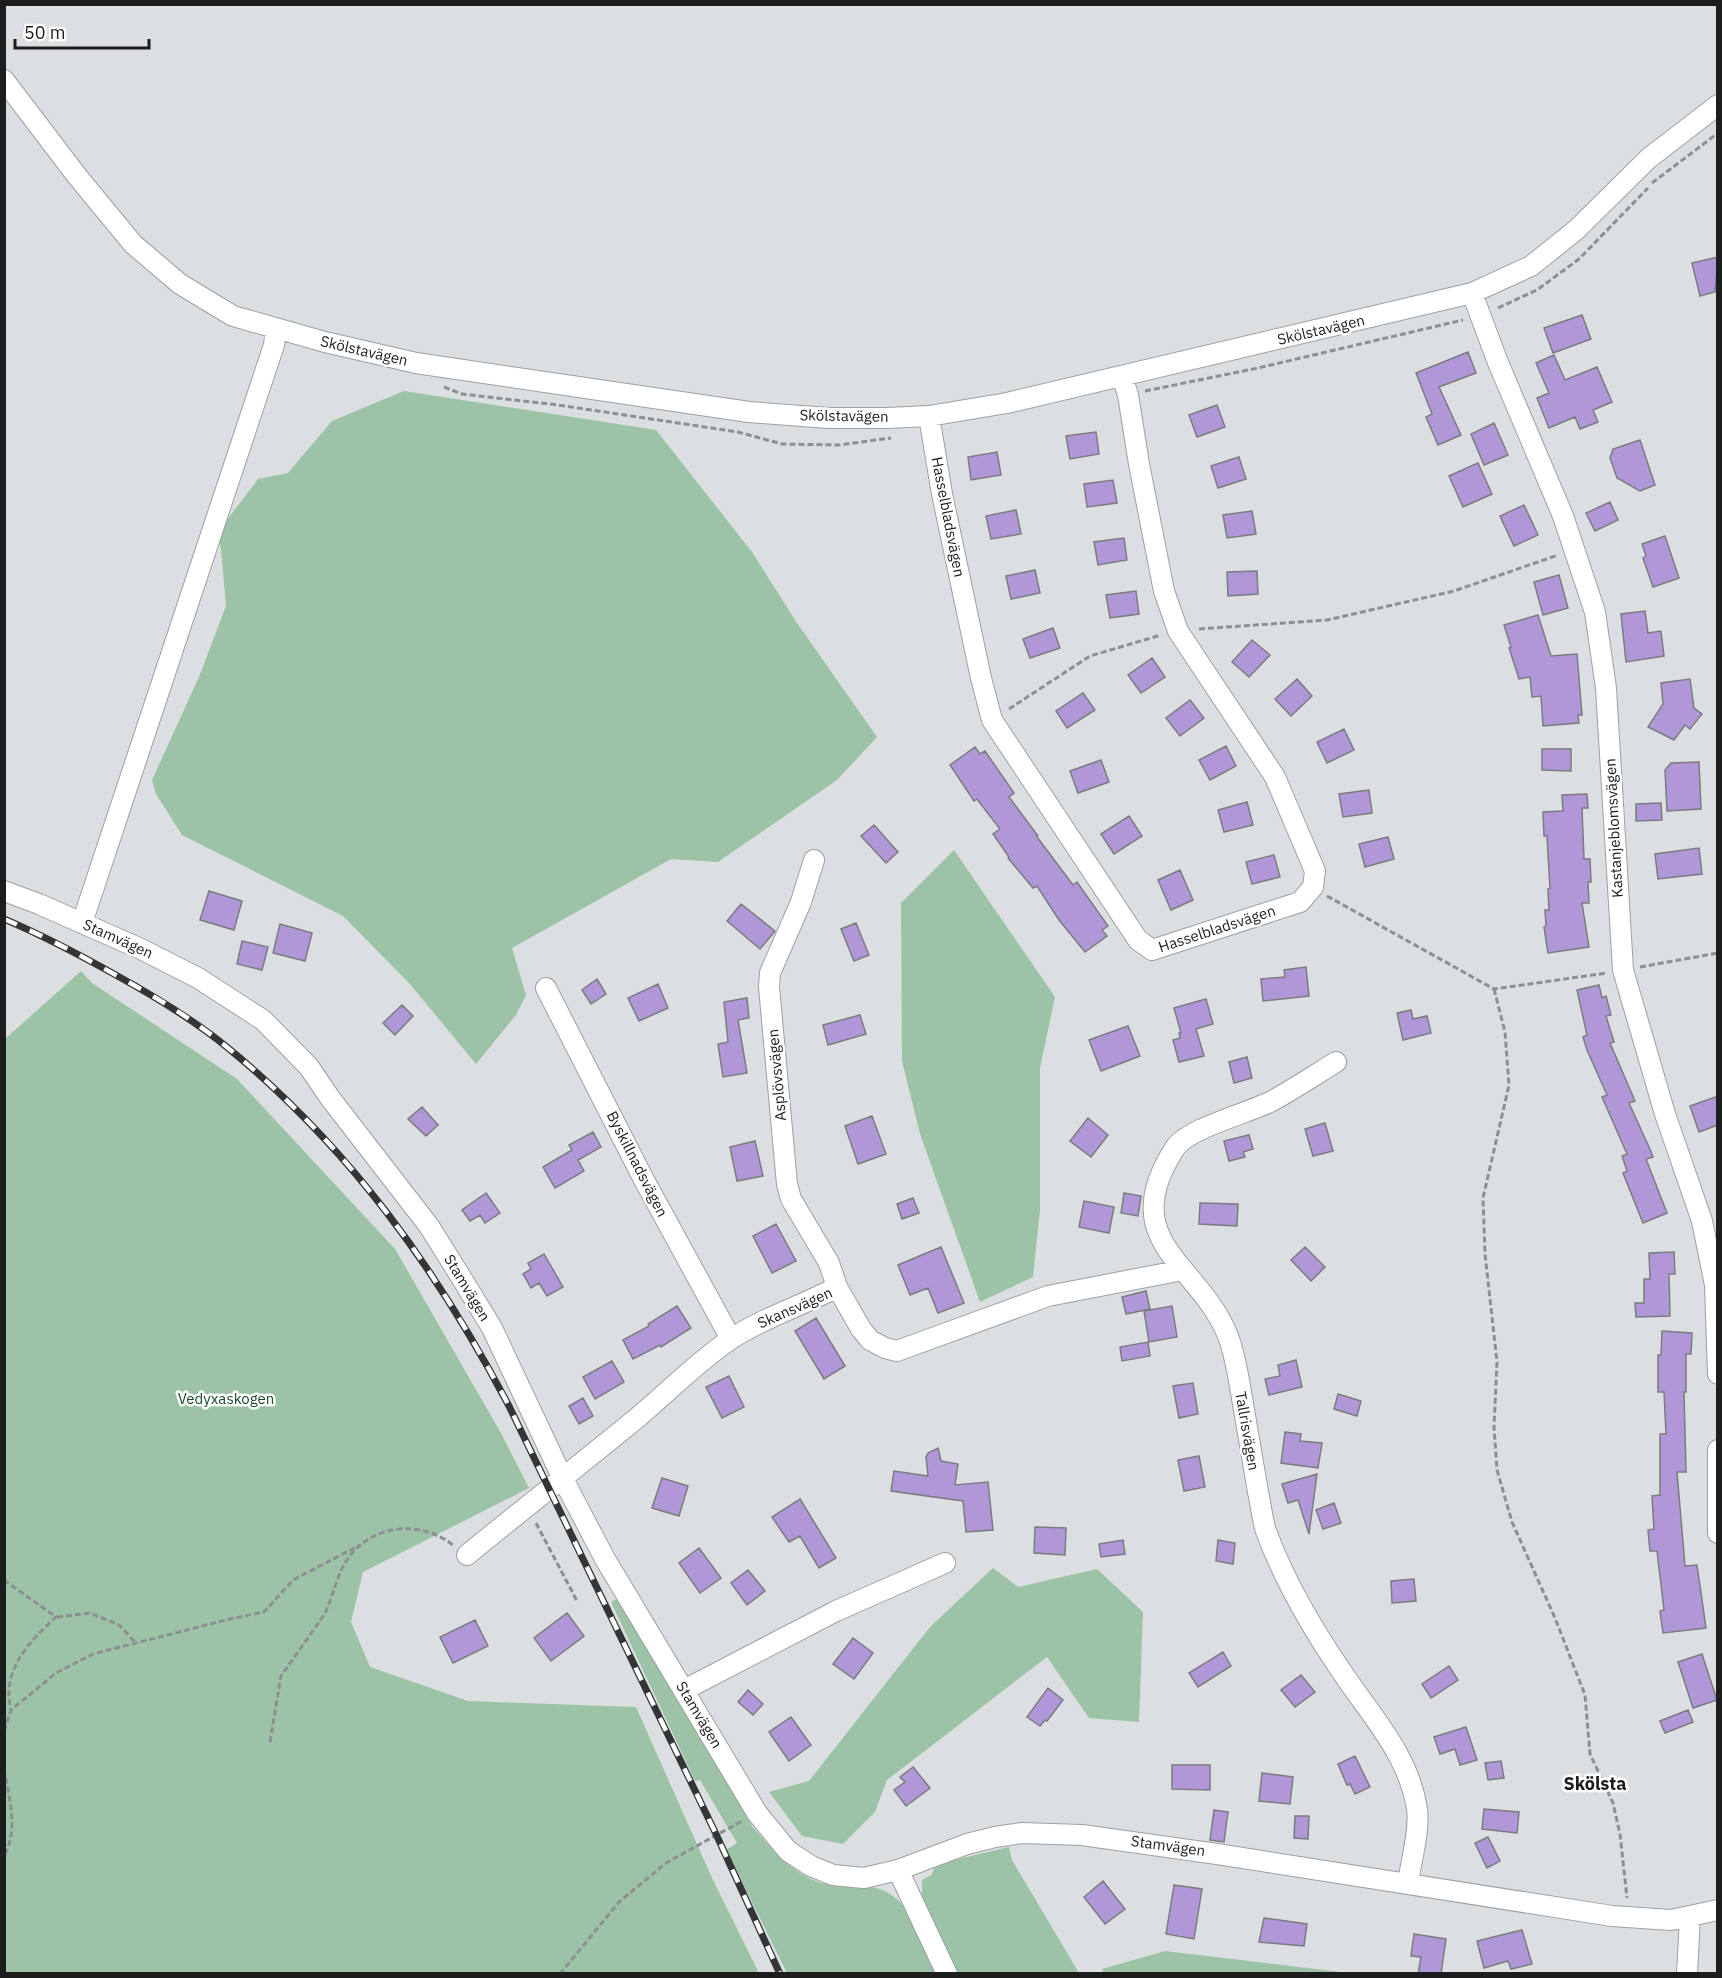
<svg xmlns="http://www.w3.org/2000/svg" width="1722" height="1978" font-family="'IBM Plex Sans',sans-serif">
  <rect width="100%" height="100%" fill="#dbdfe2"/>
  <path fill="#9cc3a5" d="M404,391L656,430L752,552L797,623L877,737L837,780L718,862L671,859L512,948L526,995L516,1015L476,1064L409,983L343,916L182,835L156,794L152,780L199,677L226,606L221,549L217,533L258,479L288,473L332,421Z
    M954,850L1055,997L1040,1068V1210L1033,1277L980,1302L920,1134L902,1061L901,903Z
    M81,971L92,983L237,1079L395,1249L501,1433L529,1488L363,1572L351,1622L370,1667L468,1701L636,1707L712,1878L759,1973H5V1039Z
    M993,1568L1018,1587L1097,1569L1143,1612L1139,1722L1089,1718L1047,1657L887,1780L875,1812L843,1844L802,1836L769,1792L809,1781L930,1627Z
    M621,1597L752,1826C773,1850 797,1880 831,1885C853,1889 873,1881 893,1896C916,1914 927,1948 940,1973H787L726,1850L737,1843L700,1780L695,1781L611,1602Z
    M1009,1847L1012,1860L1079,1973H953L922,1907V1880L931,1875L937,1864Z
    M1165,1951L1349,1973L1104,1974L1102,1969Z"/>
  <path fill="#b098d8" stroke="#7c7b7f" stroke-width="1.5" d="M1718,257L1715,292L1700,296L1692,263Z
    M1582,315L1591,339L1553,353L1544,328Z
    M1468,352L1476,373L1439,387L1461,435L1438,445L1426,417L1432,414L1416,373Z
    M1554,355L1565,380L1597,367L1612,402L1593,410L1598,422L1580,429L1575,417L1549,428L1537,398L1549,393L1536,363Z
    M1217,405L1225,427L1197,437L1189,415Z
    M1494,423L1508,455L1484,465L1471,434Z
    M1096,432L1099,454L1070,459L1066,436Z
    M1640,440L1655,485L1640,491L1617,478L1610,458L1613,449Z
    M997,452L1001,475L971,480L968,457Z
    M1239,457L1246,479L1218,488L1211,466Z
    M1478,463L1492,494L1463,507L1449,476Z
    M1113,480L1117,503L1087,507L1084,484Z
    M1610,502L1618,520L1595,531L1586,513Z
    M1524,505L1538,535L1514,546L1500,516Z
    M1016,510L1021,534L991,539L986,516Z
    M1252,511L1256,534L1227,538L1223,515Z
    M1665,536L1679,578L1653,587L1643,558L1646,556L1642,544Z
    M1124,538L1127,560L1098,565L1094,542Z
    M1035,570L1040,593L1011,599L1006,576Z
    M1257,571L1258,594L1228,596L1227,572Z
    M1559,575L1568,608L1543,615L1534,582Z
    M1136,591L1139,614L1110,618L1106,595Z
    M1645,611L1648,633L1661,631L1664,656L1626,662L1621,614Z
    M1538,615L1551,656L1577,654L1582,715H1578L1579,723L1543,726L1541,696L1532,697L1530,677L1519,679L1509,648L1511,647L1504,625Z
    M1053,628L1060,648L1030,658L1023,639Z
    M1252,640L1270,655L1249,677L1232,662Z
    M1152,658L1165,677L1141,693L1128,675Z
    M1297,679L1312,696L1291,716L1275,699Z
    M1690,679L1694,708L1702,714L1690,729L1685,725L1674,740L1648,727L1663,704L1661,683Z
    M1083,693L1095,710L1067,728L1056,711Z
    M1190,700L1204,718L1180,736L1166,718Z
    M1344,729L1354,750L1327,763L1317,742Z
    M1226,746L1236,766L1210,780L1199,760Z
    M975,747L980,754L985,751L1014,793L1009,797L1038,836L1037,837L1073,885L1077,882L1108,926L1102,930L1107,936L1085,952L1059,920L1037,886L1033,888L1008,858L1009,857L993,834L1000,829L977,799L974,801L950,765Z
    M1542,749H1571V771L1542,770Z
    M1101,760L1109,782L1078,793L1070,771Z
    M1699,762L1701,809L1667,811L1665,770L1671,763Z
    M1369,790L1372,813L1343,817L1339,794Z
    M1587,794L1588,808H1582L1584,859H1590L1591,882H1588L1589,903H1582L1589,947L1548,953L1544,927L1546,926L1545,910H1549L1548,889L1550,888L1547,836H1544L1543,812L1563,811L1562,795Z
    M1247,802L1253,825L1224,832L1218,810Z
    M1661,803L1662,820L1636,821V804Z
    M1129,816L1142,836L1114,854L1101,834Z
    M874,825L898,852L886,863L861,836Z
    M1388,837L1394,859L1365,867L1359,844Z
    M1699,848L1702,874L1658,879L1655,854Z
    M1274,855L1280,877L1252,884L1246,862Z
    M1180,870L1193,900L1171,910L1158,880Z
    M209,891L242,901L234,930L200,920Z
    M741,904L775,931L760,949L727,921Z
    M856,923L869,955L854,961L841,929Z
    M280,924L312,933L305,961L273,953Z
    M242,941L268,947L262,970L237,964Z
    M1306,967L1309,996L1263,1001L1261,979L1285,977L1284,970Z
    M597,979L606,994L591,1004L582,990Z
    M658,984L668,1008L639,1021L628,998Z
    M1599,985L1602,998L1606,996L1611,1015L1606,1016L1614,1042L1610,1043L1635,1101L1629,1103L1649,1147L1653,1157L1646,1159L1667,1213L1643,1223L1623,1173L1627,1171L1622,1156L1627,1154L1602,1097L1607,1095L1587,1050L1583,1037L1587,1035L1577,990Z
    M747,998L749,1018L738,1020L747,1073L723,1077L718,1044L728,1042L724,1002Z
    M1206,999L1213,1024L1196,1029L1204,1056L1179,1062L1173,1040L1180,1038L1179,1033H1181L1174,1008Z
    M402,1005L413,1016L395,1035L383,1023Z
    M1411,1010L1413,1019L1427,1016L1431,1033L1403,1040L1397,1013Z
    M860,1015L866,1034L828,1045L823,1025Z
    M1128,1026L1140,1056L1101,1071L1089,1040Z
    M1247,1057L1252,1078L1234,1083L1229,1062Z
    M1718,1096V1125L1699,1132L1690,1106Z
    M422,1107L438,1125L426,1136L408,1119Z
    M872,1116L886,1154L858,1164L845,1126Z
    M1088,1118L1108,1135L1091,1157L1070,1141Z
    M1325,1123L1333,1151L1313,1156L1305,1129Z
    M593,1132L601,1147L578,1160L584,1171L555,1188L543,1167L572,1150L569,1145Z
    M1249,1135L1253,1149L1243,1152L1245,1157L1229,1161L1224,1141Z
    M755,1141L763,1176L737,1181L730,1147Z
    M486,1193L500,1213L485,1223L480,1215L470,1221L462,1210Z
    M1124,1193L1141,1196L1138,1216L1121,1213Z
    M913,1198L919,1213L902,1219L897,1204Z
    M1084,1201L1114,1207L1109,1233L1079,1227Z
    M1200,1203L1238,1204L1237,1226L1199,1224Z
    M776,1224L796,1261L772,1273L753,1236Z
    M941,1247L964,1303L938,1313L928,1288L910,1295L898,1265Z
    M1305,1247L1325,1267L1311,1281L1291,1260Z
    M1674,1252L1675,1274H1669L1670,1316L1636,1317L1635,1303H1644V1279H1650L1649,1253Z
    M544,1254L563,1287L547,1296L539,1283L531,1288L523,1274L531,1269L528,1263Z
    M1146,1291L1150,1309L1126,1314L1122,1297Z
    M677,1306L691,1328L661,1347L660,1345L633,1359L623,1340L649,1326L648,1324Z
    M1172,1306L1177,1337L1149,1342L1144,1311Z
    M816,1318L845,1366L824,1379L795,1331Z
    M1662,1331L1692,1333L1691,1354H1686V1392H1684L1686,1472H1677L1685,1566L1697,1565L1706,1628L1663,1633L1660,1611L1664,1610L1657,1551H1650L1648,1530L1654,1529L1652,1496L1660,1495V1434H1666L1664,1392H1658V1355H1661Z
    M1148,1342L1150,1356L1122,1361L1120,1347Z
    M1296,1360L1302,1387L1269,1395L1265,1379L1280,1376L1278,1365Z
    M612,1361L624,1382L595,1399L583,1377Z
    M729,1376L744,1407L722,1418L706,1387Z
    M1193,1383L1198,1414L1179,1418L1173,1386Z
    M1338,1394L1361,1401L1357,1416L1334,1409Z
    M583,1398L593,1416L579,1424L569,1406Z
    M1285,1432L1301,1434L1300,1441L1322,1443L1318,1468L1281,1463Z
    M938,1448L941,1461L958,1464L955,1485L988,1482L993,1530L966,1532L963,1501L891,1491L894,1471L928,1476L926,1457L928,1453Z
    M1199,1456L1205,1487L1184,1491L1178,1460Z
    M1317,1474L1309,1534L1298,1500L1288,1503L1282,1484Z
    M662,1478L688,1486L679,1516L652,1508Z
    M800,1499L836,1558L819,1568L800,1536L789,1542L772,1517Z
    M1334,1503L1341,1523L1323,1529L1316,1510Z
    M1035,1527L1066,1528L1065,1555L1034,1553Z
    M1123,1540L1125,1554L1101,1557L1099,1544Z
    M1218,1540L1235,1543L1233,1564L1216,1561Z
    M699,1548L721,1578L700,1593L679,1563Z
    M748,1570L765,1591L747,1605L731,1583Z
    M1414,1579L1416,1601L1392,1603L1391,1581Z
    M567,1613L584,1636L551,1661L534,1638Z
    M475,1620L488,1646L453,1663L440,1637Z
    M853,1638L873,1653L854,1679L833,1664Z
    M1223,1652L1231,1666L1198,1687L1189,1673Z
    M1702,1654L1717,1700L1693,1708L1678,1662Z
    M1449,1666L1458,1680L1431,1698L1422,1684Z
    M1301,1675L1315,1692L1295,1707L1281,1690Z
    M1048,1688L1063,1700L1047,1721L1045,1720L1040,1726L1027,1717Z
    M748,1690L763,1704L753,1715L738,1702Z
    M1688,1710L1693,1722L1665,1733L1660,1721Z
    M791,1717L811,1745L789,1761L769,1732Z
    M1466,1727L1477,1760L1460,1765L1455,1749L1440,1754L1434,1737Z
    M1355,1756L1370,1787L1355,1794L1350,1784L1347,1785L1338,1764Z
    M1501,1761L1504,1778L1488,1780L1485,1763Z
    M1172,1765H1210V1790L1172,1789Z
    M913,1767L930,1788L906,1806L894,1790L905,1782L900,1777Z
    M1262,1773L1293,1777L1290,1804L1259,1801Z
    M1484,1809L1519,1812L1517,1833L1482,1829Z
    M1214,1810L1228,1812L1224,1842L1210,1840Z
    M1295,1816H1309L1308,1839L1294,1838Z
    M1488,1837L1500,1861L1487,1868L1475,1843Z
    M1103,1881L1125,1909L1105,1924L1084,1897Z
    M1174,1885L1202,1889L1194,1939L1166,1934Z
    M1264,1918L1307,1924L1304,1946L1259,1942Z
    M1522,1930L1532,1964L1511,1969L1508,1961L1484,1968L1477,1941Z
    M1414,1934L1446,1939L1441,1974H1418L1421,1957L1411,1956Z"/>
  <g fill="none" stroke-linecap="round" stroke-linejoin="round">
    <defs>
      <path id="minor" d="M4,80L77,176L133,244L180,284L233,316L325,342L416,363L749,412L828,418H887L929,416L1007,403L1472,293L1531,266L1576,230L1649,158L1718,105
        M1472,293L1497,360L1563,516L1595,612L1606,688L1623,970L1665,1114L1702,1221L1715,1285L1718,1374
        M929,416L942,494L981,678L992,720L1138,940L1152,950L1300,902L1313,887L1315,871L1275,777L1178,631L1164,591L1139,464L1128,395L1122,376
        M814,860L801,902L770,973L769,987L787,1184L791,1199L829,1263L837,1287L861,1329L870,1340L885,1348L897,1351L1048,1296L1183,1270
        M4,891L39,904L141,949L198,978L263,1020L309,1067L330,1098L429,1226L459,1274L492,1328L563,1479L605,1559L757,1813L788,1851L811,1866L833,1875L864,1878L898,1870L967,1844L995,1837L1022,1833L1082,1835L1217,1854L1612,1916L1671,1920L1718,1910
        M82,923L274,345L276,329
        M546,988L643,1178L731,1339
        M1336,1062C1315,1075 1294,1089 1272,1101C1249,1113 1188,1128 1175,1148C1114,1242 1199,1263 1228,1336C1236,1357 1239,1381 1243,1404C1248,1433 1253,1463 1258,1492C1261,1505 1262,1519 1266,1531C1285,1583 1313,1630 1344,1675C1373,1718 1409,1756 1417,1809C1420,1830 1411,1861 1408,1883
        M1718,1450V1533
        M467,1555C523,1509 581,1464 637,1418C668,1392 697,1362 731,1339C764,1317 802,1306 837,1287
        M684,1690L836,1611L945,1563
        M898,1870L947,1974
        M1687,1974L1690,1917"/>
    </defs>
    <use href="#minor" stroke="#9da0a3" stroke-width="22"/>
    <path stroke="#8d9093" stroke-width="3" stroke-dasharray="6 3" stroke-linecap="butt" d="M1652,183L1718,133
      M1498,308L1537,290L1579,259L1648,188
      M444,387L462,394L558,405L738,432L782,444L839,445L891,438
      M1145,391L1258,368L1463,320
      M1199,629L1327,620L1454,591L1558,555
      M1009,709L1090,656L1161,635
      M1327,896L1494,989L1607,973
      M1640,967L1718,953
      M1494,989L1505,1032L1509,1085L1483,1198L1485,1254L1497,1362L1494,1427L1497,1470L1512,1522L1555,1618L1585,1695L1590,1754L1613,1803L1620,1834L1627,1898
      M536,1523L577,1601
      M4,1580L56,1617C29,1642 1,1670 11,1710
      M57,1617L90,1613L119,1625L135,1642
      M4,1731L11,1710L56,1673L93,1654L230,1619L264,1612L293,1580L360,1545
      M270,1742L281,1676L324,1615C333,1598 335,1580 345,1563C368,1525 418,1518 453,1545
      M4,1769C9,1796 19,1830 4,1856
      M560,1974L619,1902L666,1863L742,1821"/>
    <use href="#minor" stroke="#fff" stroke-width="20"/>
    <defs>
      <path id="rail" d="M4,919C42,935 78,954 114,974C154,996 193,1019 228,1048C350,1148 436,1268 509,1406L716,1834L780,1974"/>
    </defs>
    <use href="#rail" stroke="#343537" stroke-width="7"/>
    <use href="#rail" stroke="#fff" stroke-width="4.5" stroke-dasharray="14" stroke-linecap="butt"/>
  </g>
  <g text-anchor="middle" stroke-width="5" stroke-linejoin="round" paint-order="stroke">
    <g font-size="15" fill="#1c1d1f" stroke="#fff">
      <text transform="translate(1321 330) rotate(-13)" y="5">Skölstavägen</text>
      <text transform="translate(364 351) rotate(13)" y="5">Skölstavägen</text>
      <text transform="translate(844 416) rotate(1)" y="5">Skölstavägen</text>
      <text transform="translate(948 517) rotate(79)" y="5">Hasselbladsvägen</text>
      <text transform="translate(1614 828) rotate(-93)" y="5">Kastanjeblomsvägen</text>
      <text transform="translate(1217 929) rotate(-18)" y="5">Hasselbladsvägen</text>
      <text transform="translate(118 939) rotate(24)" y="5">Stamvägen</text>
      <text transform="translate(777 1075) rotate(-95)" y="5">Asplövsvägen</text>
      <text transform="translate(637 1164) rotate(63)" y="5">Byskillnadsvägen</text>
      <text transform="translate(467 1288) rotate(59)" y="5">Stamvägen</text>
      <text transform="translate(795 1308) rotate(-24)" y="5">Skansvägen</text>
      <text transform="translate(1247 1431) rotate(80)" y="5">Tallrisvägen</text>
      <text transform="translate(699 1715) rotate(59)" y="5">Stamvägen</text>
      <text transform="translate(1168 1846) rotate(8)" y="5">Stamvägen</text>
    </g>
    <g font-size="15" fill="#1a492a" stroke="#fff">
      <text x="226" y="1404">Vedyxaskogen</text>
    </g>
    <g font-size="18" font-weight="bold" fill="#1c1d1f" stroke="#fff">
      <text x="1595" y="1790">Skölsta</text>
    </g>
  </g>
  <rect width="1722" height="1978" fill="none" stroke="#1c1d1f" stroke-width="12"/>
  <path d="M15 39v9h134v-9" fill="none" stroke="#1c1d1f" stroke-width="3"/>
  <text x="24" y="39" font-size="18" fill="#1c1d1f" stroke="#ffffff" stroke-width="4.5" paint-order="stroke">50 m</text>
</svg>
